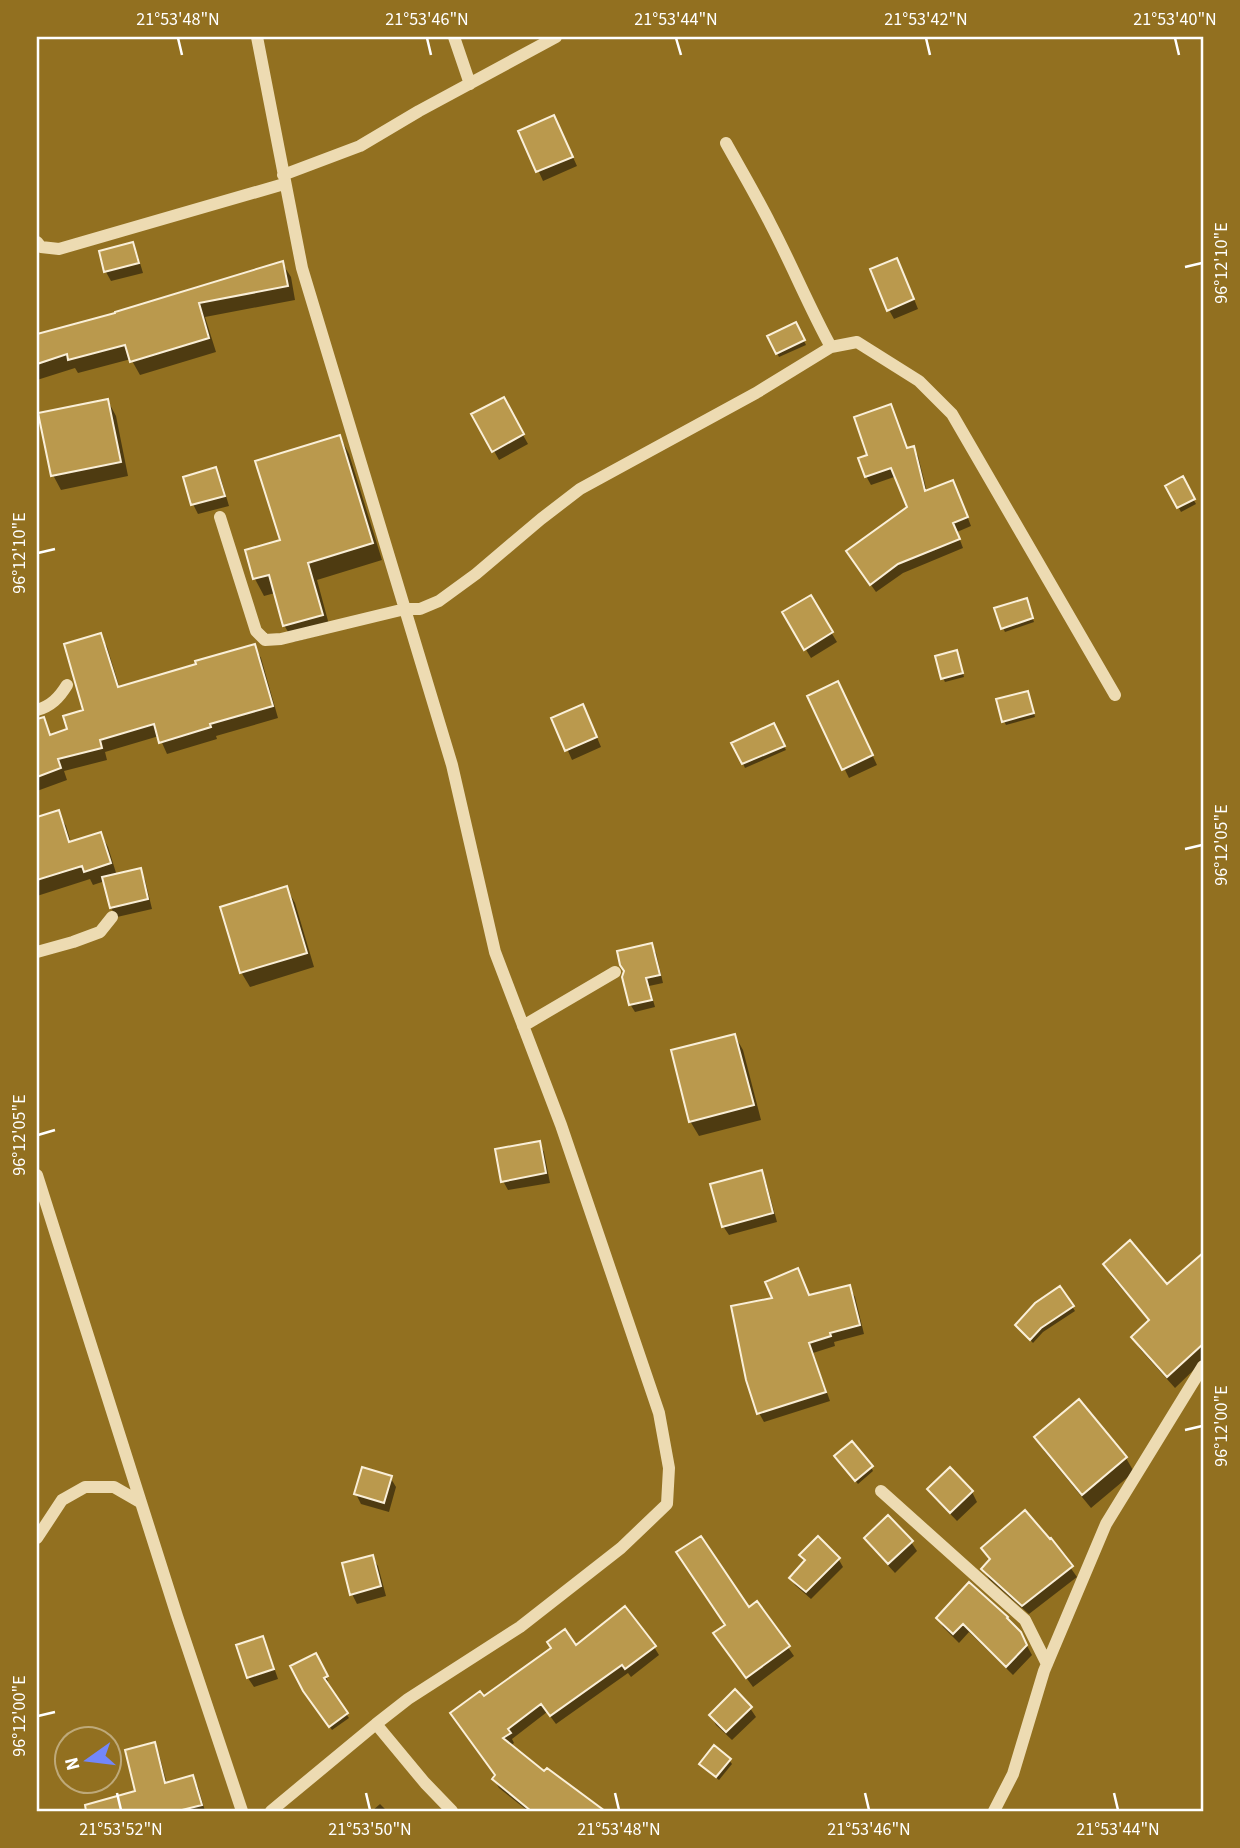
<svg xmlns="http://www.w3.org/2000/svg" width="1240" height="1848" font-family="'Source Sans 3',sans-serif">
  <rect width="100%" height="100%" fill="#927020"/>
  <path fill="#0007" d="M559,127L577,166L543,181L521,132Z
    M132,244L137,253L143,273L111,281L106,272Z
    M282,263L291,277L295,300L205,317L216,352L140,375L131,359L78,373L75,368L37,380V335L118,314Z
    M902,269L918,309L894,319L889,310Z
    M796,324L806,345L779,357L769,337Z
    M503,399L528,444L499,460L474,415Z
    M108,401L116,416L128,476L61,490L53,475Z
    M890,406L895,414L907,450L913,448L918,456L927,492L957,490L971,526L957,532L963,548L903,573L876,592L853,560L909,508L897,476L871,485L866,476L869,456Z
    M340,437L349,454L382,560L317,580L331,632L294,642L284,625L275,593L264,596L255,579L247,551L282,541Z
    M216,469L221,479L229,506L198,514L193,504Z
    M1182,479L1196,504L1181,512L1168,487Z
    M810,597L837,642L811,658L784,613Z
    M1028,604L1034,622L1005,632L1003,628Z
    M100,635L107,647L120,689L254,646L261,658L278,718L216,736L217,739L167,754L159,736L105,752L107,760L64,771L67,780L37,791V741L69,730L86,711Z
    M959,657L964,677L945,682L943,678Z
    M843,693L877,765L849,778L809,697Z
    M1029,697L1035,717L1006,725L1004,721Z
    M588,716L601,747L572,760L554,719Z
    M773,725L786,750L745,768L734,744Z
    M58,812L66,826L71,843L101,834L108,847L117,876L140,870L145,880L152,909L117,917L111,908L105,881L93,885L90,879L37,896V819Z
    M287,889L295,903L314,967L250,987L241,972Z
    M651,945L656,953L663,983L649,986L655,1007L635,1012L630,1004Z
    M735,1036L743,1050L761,1120L699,1136L690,1121Z
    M539,1143L544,1152L550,1183L508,1190L503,1181Z
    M761,1172L766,1182L777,1222L729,1235L723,1226Z
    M1203,1256V1361L1175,1388L1140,1349L1133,1338L1150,1322L1111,1276L1105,1264L1167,1286Z
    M849,1287L855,1297L864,1334L834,1342L835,1346L813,1353L830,1401L764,1422L759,1413L809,1296Z
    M1060,1288L1075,1311L1043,1332L1033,1343L1017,1326Z
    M1036,1438L1126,1458L1134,1472L1091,1508L1045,1452Z
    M839,1460L871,1467L873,1471L858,1484Z
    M390,1477L396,1487L389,1512L361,1504L356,1494Z
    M930,1489L972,1492L977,1502L957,1521L935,1498Z
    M818,1539L839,1560L843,1567L811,1599L795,1585L791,1578L805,1562L802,1555Z
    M866,1539L911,1542L917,1551L895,1573L872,1548Z
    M1051,1540L1077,1577L1029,1614L989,1579L983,1569L991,1561L984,1549Z
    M372,1557L378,1566L386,1596L357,1604L352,1594Z
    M969,1584L1007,1618L1026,1644L1032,1655L1013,1675L969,1632L959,1643L943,1627L938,1618Z
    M759,1606L794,1656L753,1687L721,1643L748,1610Z
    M262,1638L267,1647L278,1679L254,1687L248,1678L238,1646Z
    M576,1647H654L659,1655L631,1677L628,1673L556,1724L547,1712L512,1739L514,1743L510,1746L545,1774L547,1770L601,1811H528L499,1788L494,1779L496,1776L483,1698Z
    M316,1655L328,1681L325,1682L349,1718L332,1730L308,1696Z
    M750,1708L756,1717L732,1740L716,1725L711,1715Z
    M154,1744L159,1754L167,1784L193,1777L198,1787L205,1811H123L119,1797L138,1792Z
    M729,1760L732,1764L719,1780L704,1768L702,1764Z
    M380,1804L387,1811H372Z"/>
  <path fill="#ba994d" stroke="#faefd8" stroke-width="2" d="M554,115L573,157L536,172L518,131Z
    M133,242L139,263L104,272L99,251Z
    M897,258L914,299L887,311L870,269Z
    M283,261L288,286L199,303L209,338L130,362L125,345L68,360L67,354L37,364V334L115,313V312Z
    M796,322L805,340L776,354L767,336Z
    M504,397L524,434L492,452L471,414Z
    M108,399L121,462L51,476L38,413Z
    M891,404L907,448L914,446L925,491L953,480L968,517L953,523L960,539L898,564L870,585L846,551L907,507L891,468L865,477L858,458L867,455L854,417Z
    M340,435L373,543L308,563L323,615L283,626L269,575L253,579L245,550L280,540L255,461Z
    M216,467L225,496L191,505L183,477Z
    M1183,476L1195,499L1177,508L1165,486Z
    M811,595L833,632L804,650L782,612Z
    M1027,598L1033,618L1001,629L994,608Z
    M101,633L118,687L196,664L195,661L255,644L273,706L210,724L211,727L159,743L154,724L100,740L102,748L58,759L61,768L37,777V719L44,717L50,735L67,729L63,716L83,710L64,644Z
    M957,650L963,673L941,679L935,656Z
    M838,681L873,755L842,770L807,696Z
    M1028,691L1034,713L1002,722L996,699Z
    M583,704L597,737L565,751L551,718Z
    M774,723L785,746L742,764L731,743Z
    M59,810L69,842L101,832L111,863L84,872L82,866L37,880V817Z
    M141,868L148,899L110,908L102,877Z
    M287,886L307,953L240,973L220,907Z
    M652,943L660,975L646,978L652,1000L629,1005L622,977L624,971L620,965L617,951Z
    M735,1034L754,1105L689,1122L671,1050Z
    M540,1141L546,1173L501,1182L495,1149Z
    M762,1170L773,1213L722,1227L710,1184Z
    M1130,1240L1167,1284L1203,1253V1344L1167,1377L1131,1337L1149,1320L1103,1264Z
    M798,1268L809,1295L850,1285L860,1325L830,1333L831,1336L809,1343L826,1392L757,1414L746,1380L731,1306L772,1298L765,1282Z
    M1060,1286L1074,1306L1041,1328L1030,1340L1015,1325L1035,1303Z
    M1079,1399L1127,1457L1082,1495L1034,1437Z
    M852,1441L873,1466L855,1481L834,1456Z
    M362,1467L392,1476L384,1503L354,1494Z
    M950,1467L973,1491L950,1513L927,1489Z
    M1025,1510L1050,1539L1051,1538L1073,1566L1022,1606L981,1569L990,1559L981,1548Z
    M888,1515L913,1541L888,1564L864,1538Z
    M701,1536L749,1607L757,1601L790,1646L746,1678L713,1633L725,1625L676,1552Z
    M818,1536L840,1558L806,1592L789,1578L805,1560L799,1555Z
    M373,1555L381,1586L350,1595L342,1563Z
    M969,1582L1008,1617L1007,1618L1021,1632L1027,1645L1006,1667L963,1624L953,1634L936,1618Z
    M625,1606L656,1646L625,1669L622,1665L550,1716L541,1704L508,1729L511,1733L503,1738L544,1771L547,1768L605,1811H531L492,1779L495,1775L450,1713L480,1691L484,1696L551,1648L547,1642L565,1629L576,1645Z
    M263,1636L274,1669L247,1678L236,1645Z
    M316,1653L328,1676L324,1678L348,1713L329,1727L303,1691L290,1666Z
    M735,1689L752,1707L726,1732L709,1715Z
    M155,1742L165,1783L193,1775L202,1805L178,1811H86L85,1805L135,1791L125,1750Z
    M714,1745L731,1759L716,1777L699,1764Z"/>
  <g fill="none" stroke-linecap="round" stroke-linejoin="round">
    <path stroke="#eddbb2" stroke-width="12" d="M257,37L302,268L452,765L495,952L561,1125L659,1413L669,1468L667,1504L621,1548L520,1627L408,1699L376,1724L425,1783L452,1811
      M454,37L470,84
      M283,175L360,146L419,111L556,37
      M37,242L41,247L59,249L284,184
      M831,347L857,342L919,381L952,414L1115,695
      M220,517L256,631L265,640L281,639L405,609H420L439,601L476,574L541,519L580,489L756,393L831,347C809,307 792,265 771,225C757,197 741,170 726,143
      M37,710C51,706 59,698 67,685
      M37,952L73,942L100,932L112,917
      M523,1026L615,972
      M37,1175L177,1616L242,1811
      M881,1491L1025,1620L1047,1664
      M37,1538L62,1500L85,1487H114L140,1502
      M271,1811L376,1724
      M994,1811L1013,1774L1044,1671L1106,1524L1203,1366"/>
  </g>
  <path fill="none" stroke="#fff" stroke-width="2.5" d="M178,38L182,55M427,38L431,55M676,38L681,55M926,38L930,55M1175,38L1179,55M1185,267L1202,263M38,553L55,549M1185,849L1202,845M38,1135L55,1130M1185,1430L1202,1426M38,1716L55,1712M117,1793L121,1810M366,1793L370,1810M615,1793L619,1810M865,1793L869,1810M1114,1793L1118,1810"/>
  <rect width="1240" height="1848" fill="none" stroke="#927020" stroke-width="77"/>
  <g transform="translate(88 1760) rotate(256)"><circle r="33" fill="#927020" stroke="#bea979" stroke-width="2"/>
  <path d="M0-5L12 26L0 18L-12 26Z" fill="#7387fa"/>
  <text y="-10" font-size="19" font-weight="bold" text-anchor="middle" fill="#ffffff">N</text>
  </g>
  <rect x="38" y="38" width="1164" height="1772" fill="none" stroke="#fff" stroke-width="2.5"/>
  <g font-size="18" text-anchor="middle" fill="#fff">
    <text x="178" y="25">21°53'48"N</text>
    <text x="427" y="25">21°53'46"N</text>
    <text x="676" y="25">21°53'44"N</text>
    <text x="926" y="25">21°53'42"N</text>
    <text x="1175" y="25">21°53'40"N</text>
    <text transform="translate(1221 263) rotate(-90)" y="6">96°12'10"E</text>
    <text transform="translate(19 553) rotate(-90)" y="6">96°12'10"E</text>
    <text transform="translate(1221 845) rotate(-90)" y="6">96°12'05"E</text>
    <text transform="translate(19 1135) rotate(-90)" y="6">96°12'05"E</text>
    <text transform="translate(1221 1426) rotate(-90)" y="6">96°12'00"E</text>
    <text transform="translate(19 1716) rotate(-90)" y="6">96°12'00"E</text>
    <text x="121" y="1835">21°53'52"N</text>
    <text x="370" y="1835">21°53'50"N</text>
    <text x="619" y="1835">21°53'48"N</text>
    <text x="869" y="1835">21°53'46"N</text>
    <text x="1118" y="1835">21°53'44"N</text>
  </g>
</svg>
